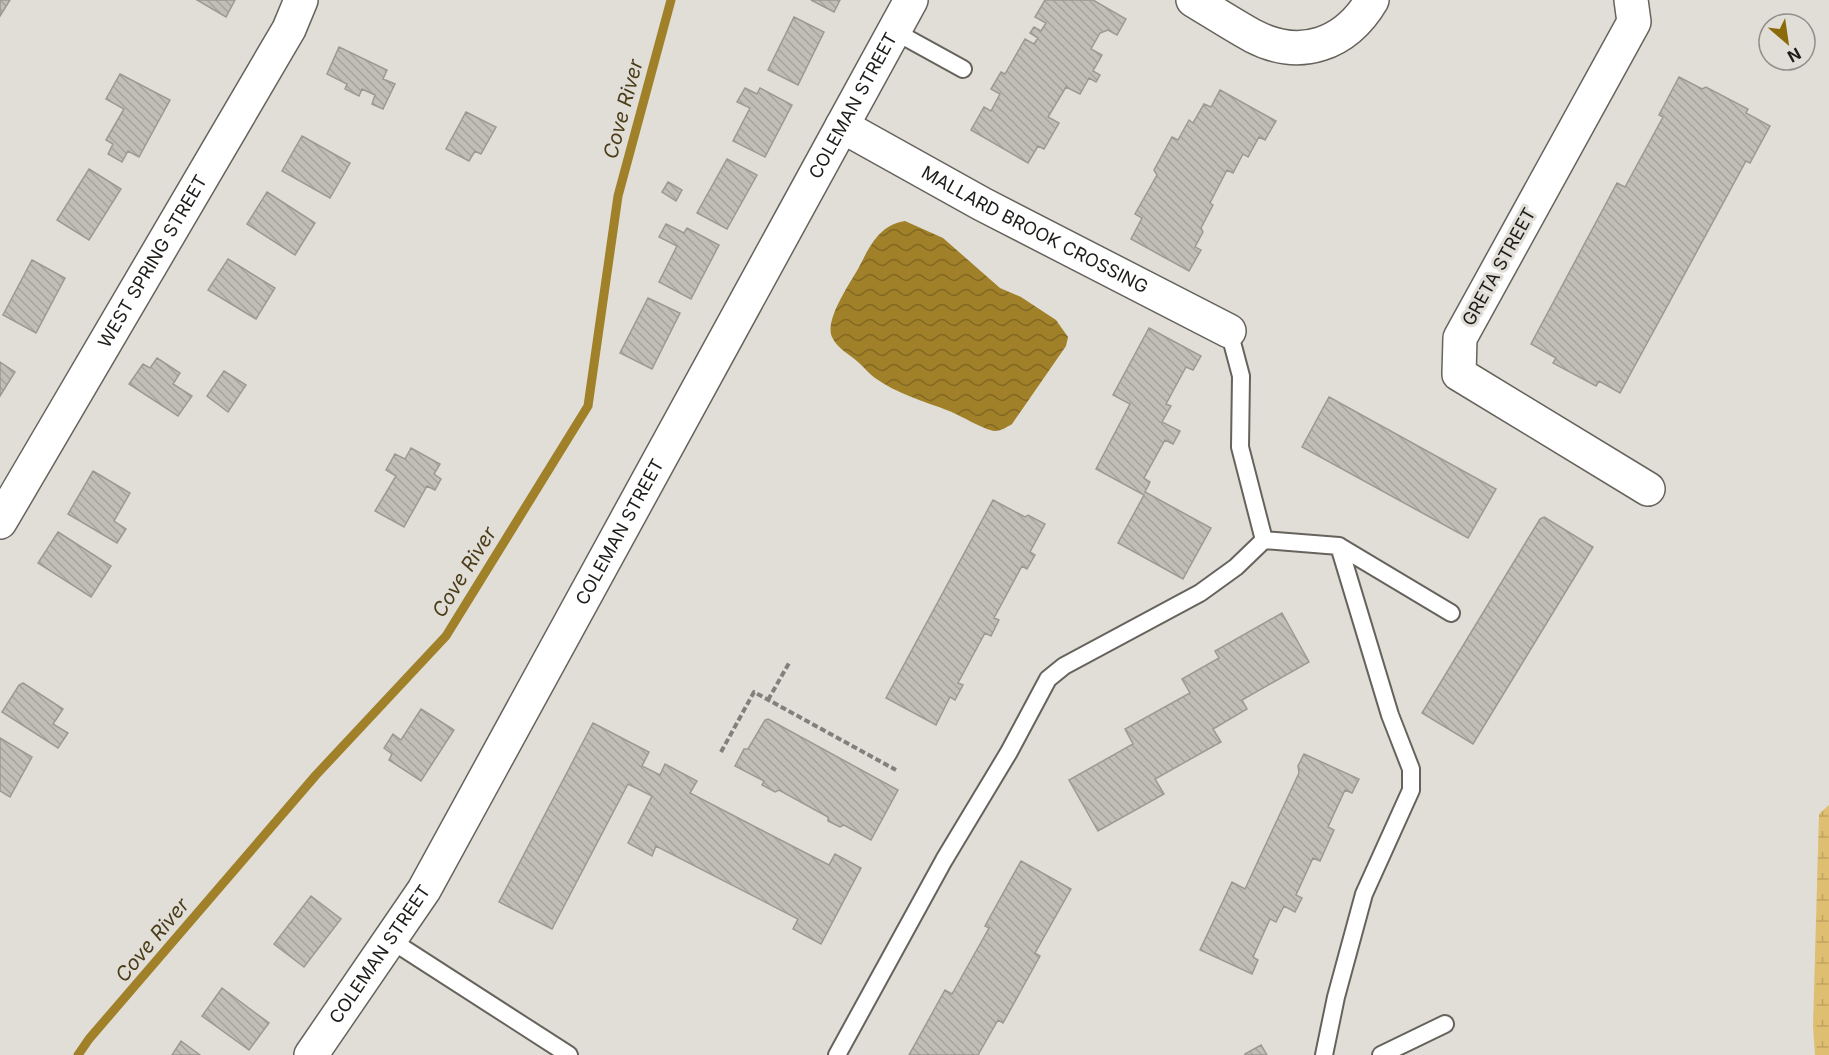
<svg xmlns="http://www.w3.org/2000/svg" width="1829" height="1055" font-family="Inter,sans-serif">
  <defs>
    <pattern id="wetland-marsh" width="20" height="14" patternUnits="userSpaceOnUse" patternTransform="scale(1.5)"><rect width="20" height="14" fill="#debe71"/><path d="M1 5h8M5 5V1M11 12h8M15 12V8" fill="none" stroke="#bea361"/></pattern>
    <pattern id="water-waves" width="16" height="10" patternUnits="userSpaceOnUse" patternTransform="scale(1.5)"><rect width="16" height="10" fill="#a08028"/><path d="M0 5q4-4 8 0t8 0" fill="none" stroke="#826822"/></pattern>
    <pattern id="building-back-hatch" width="6" height="6" patternUnits="userSpaceOnUse" patternTransform="scale(1.5)"><rect width="6" height="6" fill="#c1beb6"/><path d="M-1 5l2 2M0 0l6 6M5-1l2 2" fill="none" stroke="#a5a39c"/></pattern>
  </defs>
  <rect width="100%" height="100%" fill="#e1ded7"/>
  <path fill="url(#wetland-marsh)" d="M1829,805V1055H1815L1813,1027L1819,814Z"/>
  <path fill="url(#water-waves)" d="M905,221L943,238L1000,288L1021,297L1056,320L1068,337L1066,346L1012,424C1007,427 1001,431 995,431C984,430 960,415 949,411C924,401 897,394 875,378C868,373 864,367 858,362C849,354 837,348 832,337C824,320 851,282 859,267C870,246 879,225 905,221Z"/>
  <g fill="none" stroke-linecap="round" stroke-linejoin="round">
    <path stroke="#a08028" stroke-width="9" d="M78,1055L89,1039L316,775L446,636L588,406L618,196L671,0"/>
  </g>
  <path fill="url(#building-back-hatch)" stroke="#9c9993" stroke-width="1.5" d="M0,0H10L0,16Z
    M197,0H235L226,17Z
    M811,0H840L834,12Z
    M1045,0H1093L1126,19L1117,35L1108,30L1100,33L1091,49L1102,55L1093,71L1100,75L1096,82L1089,78L1080,94L1066,87L1048,117L1059,123L1044,149L1038,146L1028,163L971,130L984,107L991,111L1000,94L991,89L1001,72L1005,74L1025,39L1034,44L1038,38L1030,33L1034,27L1041,31L1046,23L1035,17Z
    M794,17L824,32L798,85L768,70Z
    M339,47L387,70L383,79L395,84L383,109L372,104L375,95L362,89L359,96L345,89L347,84L327,74Z
    M120,74L170,100L139,157L128,151L122,162L108,154L113,144L106,140L124,109L106,99Z
    M1679,77L1702,89L1706,87L1748,109L1746,113L1770,126L1750,163L1746,161L1620,393L1599,381L1596,386L1553,363L1556,358L1531,344L1617,183L1625,187L1663,117L1659,115Z
    M745,88L757,94L760,88L792,105L765,157L733,141L750,108L737,102Z
    M1220,90L1276,121L1265,140L1259,137L1248,157L1243,154L1233,173L1227,170L1210,203L1213,205L1201,228L1203,232L1195,247L1201,250L1189,271L1131,239L1142,218L1135,214L1157,175L1154,170L1172,137L1178,140L1189,120L1193,123L1204,104L1211,107Z
    M466,112L496,127L481,154L475,151L469,161L446,149Z
    M302,136L350,163L330,198L282,171Z
    M727,159L757,175L727,229L697,213Z
    M89,169L121,189L89,240L57,220Z
    M668,182L682,190L676,201L662,192Z
    M267,192L315,223L295,255L247,224Z
    M666,224L684,233L687,228L719,245L691,299L659,282L677,246L659,237Z
    M228,259L275,288L256,319L208,290Z
    M32,260L65,278L36,333L3,315Z
    M648,298L680,313L652,369L620,353Z
    M1149,328L1201,356L1193,370L1186,367L1166,404L1171,406L1162,422L1180,431L1173,444L1165,440L1144,478L1150,482L1145,492L1211,528L1183,579L1118,543L1144,495L1096,469L1130,404L1113,395Z
    M157,358L180,373L173,384L192,396L178,416L129,384L143,364L150,368Z
    M0,362L15,372L0,396Z
    M224,371L246,385L228,412L207,396Z
    M1329,397L1496,489L1468,538L1302,447Z
    M411,448L440,464L434,474L441,479L435,490L427,486L404,527L375,511L396,476L386,470L395,454L405,459Z
    M93,471L130,493L114,521L126,529L117,543L68,514Z
    M993,500L1025,517L1028,515L1045,524L1030,552L1035,555L1027,569L1022,566L994,618L999,620L991,636L985,633L958,683L963,685L955,700L950,697L936,725L886,698Z
    M1544,517L1593,547L1473,744L1422,713L1540,519Z
    M58,532L111,566L91,597L38,563Z
    M1282,613L1309,662L1242,700L1247,709L1213,729L1221,742L1155,779L1164,794L1098,831L1069,780L1133,744L1125,729L1190,693L1182,679L1219,658L1215,651Z
    M23,683L63,709L53,724L68,733L58,748L2,712L19,685Z
    M421,709L454,730L421,781L389,760L392,754L384,748L393,734L401,740Z
    M768,719L898,790L871,840L844,825L840,827L828,821V817L779,790L775,792L762,785L764,781L735,766L744,749H748L765,720Z
    M593,723L649,752L642,766L660,775L665,764L697,781L690,793L829,865L835,854L861,868L821,944L793,929L798,919L656,846L652,856L628,843L652,796L628,784L552,929L499,902Z
    M0,738L32,757L10,797L0,791Z
    M1304,754L1359,779L1352,793L1345,790L1328,827L1334,830L1320,861L1313,858L1296,895L1302,898L1295,912L1284,906L1276,922L1270,919L1253,957L1258,960L1252,974L1200,950L1232,882L1245,889L1299,773L1298,766Z
    M1021,861L1071,889L1035,953L1040,956L1003,1023L998,1020L978,1055H909L945,990L952,994L989,928L985,926Z
    M311,896L341,919L304,967L274,944Z
    M222,988L269,1023L249,1050L202,1016Z
    M181,1041L200,1055H172Z
    M1261,1045L1267,1055H1245V1054Z"/>
  <g fill="none" stroke-linecap="round" stroke-linejoin="round">
    <defs>
      <path id="lane" d="M894,31L963,69
        M1264,540L1339,546L1390,715L1411,769V790L1364,894L1336,997L1324,1055
        M1339,546L1451,613
        M389,939L569,1055
        M837,1055L944,860L1009,752L1048,679L1064,666L1200,593L1236,567L1264,540L1240,447L1241,376L1229,331
        M1381,1055L1445,1024"/>
      <g id="street">
        <path d="M1193,0C1213,12 1233,25 1253,36C1301,61 1346,44 1372,0"/>
        <path d="M1631,0L1634,22L1460,338L1459,374L1648,489"/>
        <path id="s1" d="M842,126L982,204L1229,331"/>
        <path id="s2" d="M311,1055L424,890L911,0"/>
      </g>
      <g id="secondary">
        <path id="s3" d="M0,522L289,29L301,0"/>
      </g>
    </defs>
    <use href="#lane" stroke="#66635d" stroke-width="20"/>
    <use href="#street" stroke="#66635d" stroke-width="36"/>
    <use href="#secondary" stroke="#66635d" stroke-width="36"/>
    <path stroke="#82807b" stroke-width="4" stroke-dasharray="6 3" stroke-linecap="butt" d="M768,700L789,663
      M721,752L754,692L896,770"/>
    <use href="#lane" stroke="#fff" stroke-width="16"/>
    <use href="#street" stroke="#fff" stroke-width="33"/>
    <use href="#secondary" stroke="#fff" stroke-width="33"/>
  </g>
  <g text-anchor="middle" stroke-width="6" stroke-linejoin="round" paint-order="stroke">
    <g font-size="18" fill="#1d1c19" stroke="#e1ded7">
      <text dy="6" stroke="none"><textPath href="#s2" startOffset="1094">COLEMAN STREET</textPath></text>
      <text dy="6" stroke="none"><textPath href="#s1" startOffset="219">MALLARD BROOK CROSSING</textPath></text>
      <text dy="6" stroke="none"><textPath href="#s3" startOffset="302">WEST SPRING STREET</textPath></text>
      <text transform="translate(1499 267) rotate(-61)" y="6">GRETA STREET</text>
      <text dy="6" stroke="none"><textPath href="#s2" startOffset="608">COLEMAN STREET</textPath></text>
      <text dy="6" stroke="none"><textPath href="#s2" startOffset="122">COLEMAN STREET</textPath></text>
    </g>
    <g font-size="20" font-style="italic" fill="#4a3c18" stroke="#e1ded7">
      <text transform="translate(623 109) rotate(-75)" y="7">Cove River</text>
      <text transform="translate(464 572) rotate(-58)" y="7">Cove River</text>
      <text transform="translate(152 940) rotate(-50)" y="7">Cove River</text>
    </g>
  </g>
  <g transform="translate(1787 42) rotate(151)"><circle r="28" fill="#e1ded7" stroke="#93908b" stroke-width="1.5"/>
  <path d="M0-4.5L10 22L0 15L-10 22Z" fill="#8a6a09"/>
  <text y="-9" font-size="16" font-weight="bold" text-anchor="middle" fill="#1d1c19">N</text>
  </g>
</svg>
